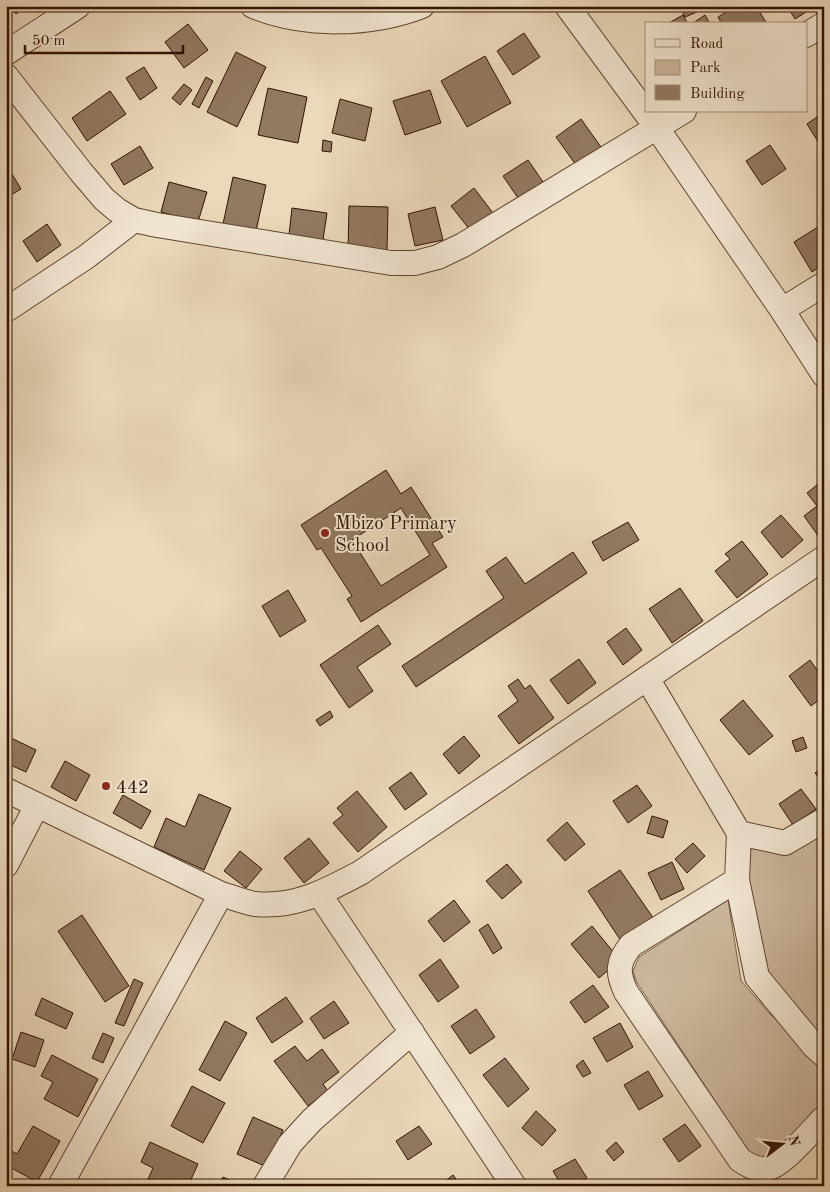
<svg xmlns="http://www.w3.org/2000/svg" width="830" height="1192" font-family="'Old Standard TT',serif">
  <rect width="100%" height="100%" fill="#ebd9bb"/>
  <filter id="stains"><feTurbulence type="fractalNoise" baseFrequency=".004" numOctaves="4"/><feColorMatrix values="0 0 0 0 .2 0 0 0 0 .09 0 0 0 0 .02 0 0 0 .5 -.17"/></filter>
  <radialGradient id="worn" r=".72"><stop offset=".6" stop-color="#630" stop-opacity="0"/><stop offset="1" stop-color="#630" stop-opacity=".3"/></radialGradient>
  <path fill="#cbb79c" stroke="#7e644f" d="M824,828V1042L767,973L747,879L748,841Z
    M728,900L741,981L769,1013L824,1068V1109L778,1158L764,1160L750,1154L636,981L633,971L639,957Z"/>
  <path fill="#927962" stroke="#311202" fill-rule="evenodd" d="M10,6H28L16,14Z
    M694,6L697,12L685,17L680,7Z
    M736,6H756L767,24H722L718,17Z
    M787,6H814V7L795,19Z
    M683,15L688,24H667Z
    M705,15L710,24H693V23Z
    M188,24L208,50L184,68L165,42Z
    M524,33L540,57L513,75L497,51Z
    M236,52L266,67L237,127L207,112Z
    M485,56L511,103L467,127L441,81Z
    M144,67L157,88L140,100L126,78Z
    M206,77L213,81L199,108L192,104Z
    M184,84L192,90L180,105L172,98Z
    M268,88L307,97L298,143L258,135Z
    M430,90L441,123L405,135L393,101Z
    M110,91L126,114L87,141L72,118Z
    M340,99L372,108L365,141L332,133Z
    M824,112V147L822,148L807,124Z
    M581,119L601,147L576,165L556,137Z
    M323,140L332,142L331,152L322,151Z
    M770,145L786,169L762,185L746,161Z
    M140,146L153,168L124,185L111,164Z
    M528,160L543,182L518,198L503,176Z
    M6,164L21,189L6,198Z
    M233,177L266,185L256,231L223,224Z
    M169,182L207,192L198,222L161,212Z
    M474,188L496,217L474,235L451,206Z
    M349,206L388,207L387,252L348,251Z
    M435,207L443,240L415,246L408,214Z
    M292,208L327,213L323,240L289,235Z
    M47,224L61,245L37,262L23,241Z
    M818,227L824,236V264L812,272L794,242Z
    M386,470L401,494L411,487L443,537L432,543L447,567L361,622L347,599L352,596L321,548L317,550L301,525ZM401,508L430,555L381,586L352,540Z
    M818,484L824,491V544L804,516L817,506L807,493Z
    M781,515L803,540L782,558L761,532Z
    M628,522L639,540L603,561L592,542Z
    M742,541L768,574L737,598L715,571L730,559L725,554Z
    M573,552L587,573L416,687L402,666L504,598L486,571L506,557L525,584Z
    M680,588L703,621L672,643L649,609Z
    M288,590L306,621L280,637L262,606Z
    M378,625L391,644L357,667L373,691L349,708L320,665Z
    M626,628L642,650L623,665L607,642Z
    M579,659L596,683L568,704L550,680Z
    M810,660L824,680V696L811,706L789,676Z
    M518,679L525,689L530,685L554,718L519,744L498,716L518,701L508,686Z
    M743,700L773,736L749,755L720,720Z
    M330,711L333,717L320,726L316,720Z
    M464,736L480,756L459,774L443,754Z
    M9,737L36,750L26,772L6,763V743Z
    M803,737L807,748L796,752L792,741Z
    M65,761L90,775L76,801L51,787Z
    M824,766V783L815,773Z
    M411,772L427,794L405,810L389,788Z
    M637,785L652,806L628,823L613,801Z
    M801,789L816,809L793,825L779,804Z
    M357,791L387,827L358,852L333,823L343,815L337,808Z
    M199,794L231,808L204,870L154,847L166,818L185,827Z
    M123,795L151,811L141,829L113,813Z
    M652,816L668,821L663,838L647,833Z
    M567,822L585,844L565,861L547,840Z
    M309,838L329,863L304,883L284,858Z
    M693,843L705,856L687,873L675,859Z
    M240,851L262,869L246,888L224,871Z
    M672,862L684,889L661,900L648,873Z
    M507,864L522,882L502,899L486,881Z
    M620,870L654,919L621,941L588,891Z
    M454,900L470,922L444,942L428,921Z
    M82,915L129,986L105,1002L58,931Z
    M488,924L502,948L493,954L479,930Z
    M592,926L620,960L599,978L571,944Z
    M440,959L459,987L438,1002L419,975Z
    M134,979L143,983L124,1026L115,1023Z
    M593,985L609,1007L585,1023L570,1002Z
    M286,997L303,1022L272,1043L256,1018Z
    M42,998L73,1013L66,1029L35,1015Z
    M334,1001L349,1023L324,1039L310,1018Z
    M476,1009L495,1037L470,1054L451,1026Z
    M225,1021L247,1033L220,1081L199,1070Z
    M620,1023L633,1047L607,1062L593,1038Z
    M6,1030L12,1032L6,1044Z
    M21,1032L44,1040L35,1067L12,1059Z
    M103,1033L114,1038L103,1063L92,1058Z
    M295,1046L307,1061L322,1049L339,1072L323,1084L328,1091L308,1106L274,1061Z
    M52,1055L98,1079L78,1117L44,1099L53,1082L41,1076Z
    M505,1058L529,1089L508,1107L483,1075Z
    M583,1060L591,1073L583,1077L576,1066Z
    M648,1071L663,1096L639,1110L624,1085Z
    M192,1086L225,1103L203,1143L171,1126Z
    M536,1111L556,1130L542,1146L522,1128Z
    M253,1117L283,1130L267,1167L237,1154Z
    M685,1124L701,1146L679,1162L663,1139Z
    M33,1126L60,1141L37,1182L6,1165L7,1148L17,1154Z
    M419,1126L432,1144L408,1160L396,1141Z
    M150,1142L198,1164L188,1186L176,1184V1186H145L153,1168L141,1162Z
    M616,1142L624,1152L614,1161L606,1151Z
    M575,1159L587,1178L574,1186H562L553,1171Z
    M453,1175L461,1186H439Z
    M223,1177L242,1186H219Z"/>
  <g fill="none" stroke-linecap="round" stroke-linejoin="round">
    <defs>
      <path id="minor" d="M253,6C304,27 370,26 422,6
        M567,6L657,128L782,310L824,375
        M806,35L824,24
        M6,53L78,6
        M6,76L81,172L104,199L117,210L134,220L157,225L391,263H415L438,257L463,245L684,111
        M6,310L86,257L134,220
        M782,310L824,284
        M647,678L739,833L737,880L757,977L814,1046L824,1055
        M6,790L221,894C232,897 244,902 255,904C295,908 326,891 360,873L824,558
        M739,833L785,843L824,820
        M6,865L37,805
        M737,880L631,945C617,962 617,973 626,992L740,1160C748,1165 756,1170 765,1169C782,1167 811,1131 824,1118
        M320,895L514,1186
        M60,1186L221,894
        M265,1186L290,1144L312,1120L412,1032"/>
    </defs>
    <use href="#minor" stroke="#604430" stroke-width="26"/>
    <use href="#minor" stroke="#f2e6d3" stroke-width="24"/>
  </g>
  <g fill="#8f2418" stroke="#f2e6d3" stroke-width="2">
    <circle cx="325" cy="533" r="5"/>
    <circle cx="106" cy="786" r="5"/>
  </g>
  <g text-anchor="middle" stroke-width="4" stroke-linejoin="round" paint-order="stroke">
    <g font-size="19" fill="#311202" stroke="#f2e6d3" text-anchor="start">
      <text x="335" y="529">Mbizo Primary<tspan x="335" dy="22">School</tspan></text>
      <text x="116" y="793">442</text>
    </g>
  </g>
  <rect width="830" height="1192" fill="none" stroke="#ebd9bb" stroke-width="25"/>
  <rect x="8" y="8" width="815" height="1177" fill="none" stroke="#311202" stroke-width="2.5"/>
  <rect x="12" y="12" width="805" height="1167" fill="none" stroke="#311202"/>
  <rect x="645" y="22" width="162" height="90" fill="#f2e6d3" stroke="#a5917f"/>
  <rect x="655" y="39" width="25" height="8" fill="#f2e6d3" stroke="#a5917f"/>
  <text x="690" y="48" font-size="15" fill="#311202">Road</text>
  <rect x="655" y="60" width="25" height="15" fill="#cbb79c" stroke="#a5917f"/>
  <text x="690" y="72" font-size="15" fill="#311202">Park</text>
  <rect x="655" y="85" width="25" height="15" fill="#927962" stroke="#a5917f"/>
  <text x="690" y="98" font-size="15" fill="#311202">Building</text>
  <g transform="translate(782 1144) rotate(74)" stroke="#f2e6d3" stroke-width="4" paint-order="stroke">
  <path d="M0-4L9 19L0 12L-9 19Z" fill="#311202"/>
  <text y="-8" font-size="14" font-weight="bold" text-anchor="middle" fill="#311202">N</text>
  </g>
  <path d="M25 45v8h158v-8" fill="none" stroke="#311202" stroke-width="2.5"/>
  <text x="32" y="45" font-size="15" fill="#311202" stroke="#f2e6d3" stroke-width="4" paint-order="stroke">50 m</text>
  <rect width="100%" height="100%" filter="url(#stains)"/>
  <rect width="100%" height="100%" fill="url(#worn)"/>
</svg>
